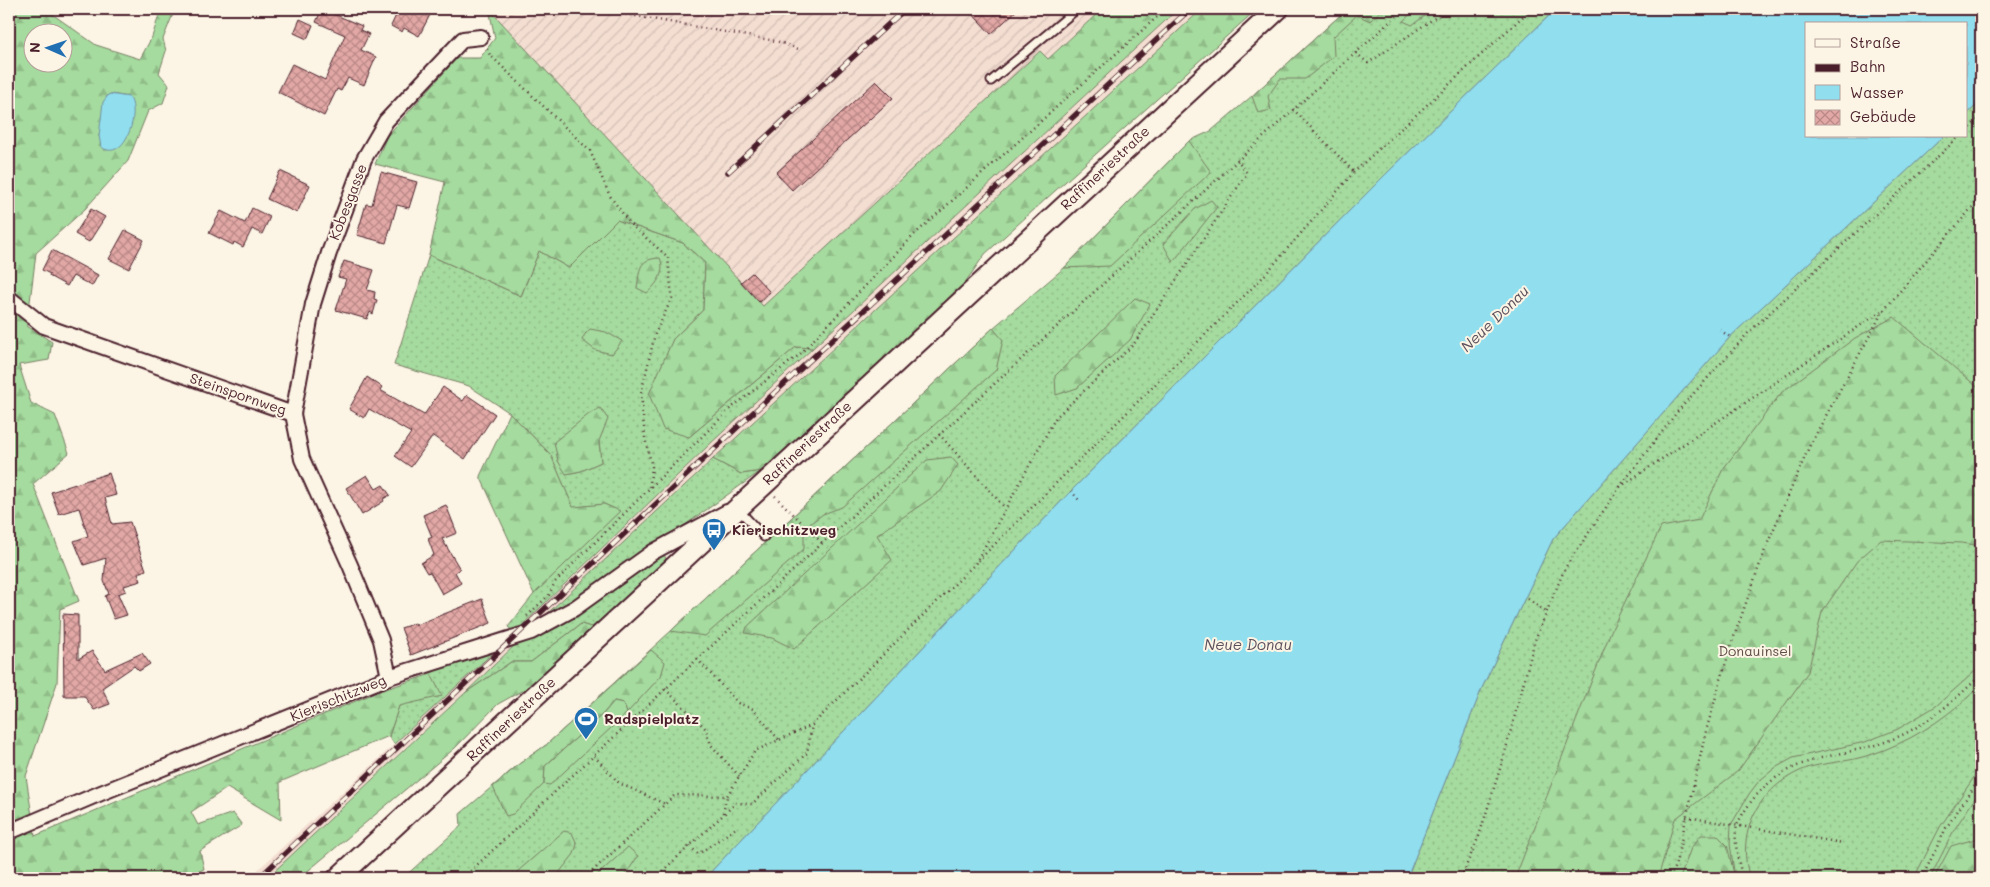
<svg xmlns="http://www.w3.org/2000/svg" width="1990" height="887" font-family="Mali,sans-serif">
  <defs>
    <pattern id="industrial-furrows" width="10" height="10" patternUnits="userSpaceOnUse" patternTransform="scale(1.25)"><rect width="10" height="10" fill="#f4ded2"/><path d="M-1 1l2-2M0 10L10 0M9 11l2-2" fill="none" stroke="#d3beb4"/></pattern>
    <pattern id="grass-dots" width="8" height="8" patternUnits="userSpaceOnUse" patternTransform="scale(1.25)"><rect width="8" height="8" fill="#a5db9e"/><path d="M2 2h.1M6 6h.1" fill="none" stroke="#90bc88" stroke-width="1.8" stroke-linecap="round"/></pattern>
    <pattern id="forest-firs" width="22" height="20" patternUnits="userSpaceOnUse" patternTransform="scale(1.25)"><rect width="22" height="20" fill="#a5db9e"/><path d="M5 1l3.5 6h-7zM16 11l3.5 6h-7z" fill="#90bc88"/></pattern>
    <pattern id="building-cross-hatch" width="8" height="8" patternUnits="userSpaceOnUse" patternTransform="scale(1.25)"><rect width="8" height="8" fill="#e2a8a5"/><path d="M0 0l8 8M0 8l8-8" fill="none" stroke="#b98887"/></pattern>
  </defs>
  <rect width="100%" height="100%" fill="#fcf5e5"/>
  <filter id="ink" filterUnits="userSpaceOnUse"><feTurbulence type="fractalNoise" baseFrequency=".02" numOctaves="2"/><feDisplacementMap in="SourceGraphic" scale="10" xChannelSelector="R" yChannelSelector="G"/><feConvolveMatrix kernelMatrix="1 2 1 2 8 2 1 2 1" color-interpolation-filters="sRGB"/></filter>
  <g filter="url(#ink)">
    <path fill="#f4ded2" d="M1178,9H1202L713,459L267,878H249L512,636L709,445Z"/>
    <path fill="url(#industrial-furrows)" d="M489,9H1102L1047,59L1040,51L763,307Z"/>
    <path fill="url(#grass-dots)" stroke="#787d64" fill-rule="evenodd" d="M1347,9H1556L1385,175L1071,491L705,878H403L461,826L460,814L519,764L546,745L671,631L993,328L1064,268L1189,141L1211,131L1252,96Z
      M1981,101V878H1407L1482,688L1553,539L1730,337L1944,136H1966V115Z
      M617,220L683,243L705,263L703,310L673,339L689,437L796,347L813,348L709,445L515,632L508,627L534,594L619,511L604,504L573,508L551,455L510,413L469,386L394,365L429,255L521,296L539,251L569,268ZM599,441L601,462L581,471L566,474Z
      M713,459L741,474L761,471L609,579L535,625Z
      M660,553L664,554L666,559L664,562L594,628L581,624L531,662H511L465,693L517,643Z
      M496,650L394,744L389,736L399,706L431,672Z"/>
    <path fill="url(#forest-firs)" stroke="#787d64" fill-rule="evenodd" d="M9,9H45L96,45L140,59L152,37L161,9H175L163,39L166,51L159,73L169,85L163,103L148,111L128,161L85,209L36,253L27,326L52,342L49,360L19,365L31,403L55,415L69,453L33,484L79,601L60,609L57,683L26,776L35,836L377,692L431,674L442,696L399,706L389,736L280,782L281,820L227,788L191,812L198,825L233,813L242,825L200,851L204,869L185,878H9ZM32,32H62V62H32ZM111,94L129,97L115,149L104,150L99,136L107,96Z
      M489,9L763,306L1040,51L1048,59L1102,9H1178L813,348L796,347L689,437L663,429L649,394L673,339L703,310L705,263L683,243L617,220L569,268L539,251L521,296L429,255L445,182L375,164L387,136L457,58H480L495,38Z
      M1202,9H1257L985,254L960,290L761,471L741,474L713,459Z
      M1347,9H1383L1370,21L1357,15L1333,37L1334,56L1305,79H1280L1268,96L1271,110L1258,113L1252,96Z
      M1416,9H1435L1412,25L1403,21Z
      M1189,141L1211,172L1110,266L1064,268Z
      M1211,200L1217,207L1173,262L1163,244L1195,209Z
      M660,258C666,272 657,284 647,293L637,288C640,269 638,259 660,258Z
      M1135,298L1150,304L1130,340L1077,388L1056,395L1055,376Z
      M1894,317L1981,390V546L1962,543L1881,540L1857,561L1822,612L1808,672L1738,771L1675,819L1658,878H1515L1611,631L1661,527L1699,520L1723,469L1782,392L1855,338Z
      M993,328L1003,340L996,370L842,507L823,514L804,528V549L705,636L671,631Z
      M590,329L606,332L622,341L612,354L595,350L582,340L585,334Z
      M600,408L608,419L599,441L601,462L581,471L566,474L558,461L554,442L589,414Z
      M510,413L551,455L573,507L604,504L620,511L534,594L480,476Z
      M951,457L958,465L941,491L877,535L892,560L794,649L772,638L745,633L747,627L927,460Z
      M581,624L594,628L527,688L498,704L455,748L303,875L302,878H267L465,693L511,662H531Z
      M651,650L665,662L661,676L627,713L623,703L614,701L604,713L545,766L544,784L513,814L506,816L493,787L519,764L546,745Z
      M564,831L572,833L577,844L574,854L555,878H510Z
      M1701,835H1717L1727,845L1735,878H1680L1691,848Z
      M1975,839H1981V878H1934L1951,846Z
      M628,847L638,856L628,871L621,878H594Z"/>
    <path fill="#a5db9e" stroke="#787d64" d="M1981,666V685C1952,713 1922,735 1884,750C1871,755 1857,759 1844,761C1832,763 1821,764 1810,767C1762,783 1734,830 1750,878H1735L1730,844L1731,825L1749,794L1759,781L1775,768L1793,758L1865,742L1898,729L1936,706Z
      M614,701L623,703L627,713L550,785L544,784L545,766L604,713Z
      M1981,767V789L1954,830L1930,878H1914L1940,827Z"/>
    <path fill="#90deee" stroke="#7492a0" d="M1556,9H1981V101L1966,115V24H1806V136H1944L1730,337L1553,539L1482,688L1407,878H705L1071,491L1385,175Z
      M109,94L129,97C141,109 126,164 101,147L99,136L103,102Z"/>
    <path fill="url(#building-cross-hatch)" stroke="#4a1f2b" d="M322,9L362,26L360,30L369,34L361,50L376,57L364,85L348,78L341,91L337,89L324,116L278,92L292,64L325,80L345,35L316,22Z
      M399,9H433L419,36L404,28L402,32L391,26Z
      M968,9H1018L991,34Z
      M300,19L313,25L307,39L294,33Z
      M876,81L893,98L792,190L776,173Z
      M280,171L310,185L297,213L267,199Z
      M381,172L417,182L409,208L397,205L386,243L357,235L366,204L372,205Z
      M252,208L270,217L262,234L252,229L243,247L234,242L233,245L209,233L221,211L245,223Z
      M91,209L105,217L89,242L75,234Z
      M125,230L144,240L129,269L109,259Z
      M52,250L98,275L92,286L73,276L67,286L49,276L50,274L42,270Z
      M344,261L374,270L367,290L375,292L374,299L377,300L373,314L370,312L367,319L336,310L346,279L338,277Z
      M752,273L770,292L759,302L741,282Z
      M367,377L382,387L380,390L424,415L443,387L463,401L467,395L495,414L465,459L433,436L411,467L395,456L411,433L369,409L364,418L349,409Z
      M109,473L116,495L105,498L112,524L130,522L146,570L138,573L141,581L124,586L126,591L118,594L127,615L114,619L105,596L109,594L104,581L106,558L84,565L74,541L88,536L79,508L59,514L51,492Z
      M367,475L376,489L383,485L390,495L383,499L384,501L362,515L346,488Z
      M446,505L457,533L442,539L460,569L455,572L461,583L442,594L430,572L427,573L421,563L434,555L428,539L432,537L423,515Z
      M482,599L491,623L411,655L401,628L415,623L416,625Z
      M63,614L78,615V659L92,651L105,670L142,653L150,664L139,671L134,666L102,688L110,704L94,710L84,696H64Z"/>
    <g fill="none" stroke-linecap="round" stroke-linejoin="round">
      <defs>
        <path id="lane" d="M991,81L1077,9
          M739,510L764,537"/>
        <path id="street" d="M9,298L44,326L293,414L302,459L350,565L381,640L389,677
          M293,414L313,304L329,253L364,159L386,121L463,39L481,37
          M9,832L101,793L389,677L531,632L575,608L653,552L727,512"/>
        <path id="secondary" d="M338,878L1278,9"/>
      </defs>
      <use href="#lane" stroke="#4a1f2b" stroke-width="11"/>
      <use href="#street" stroke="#4a1f2b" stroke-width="18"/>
      <use href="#secondary" stroke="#4a1f2b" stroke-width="24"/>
      <path stroke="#4a1f2b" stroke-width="2.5" stroke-dasharray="1 4" stroke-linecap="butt" d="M596,9L776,41L801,50
        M487,49L490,55L590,151L610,196L631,225L668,257L672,298L655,334L641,394L645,438L652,467L649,490
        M1356,53L1368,63L1448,9
        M1293,109L1354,172
        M1966,131L1981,117
        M1720,330L1730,337
        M939,434L1005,508
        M1620,487L1882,311
        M1071,491L1079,500
        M775,496L822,543
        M978,561L1263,277L1354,172L1531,9
        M1528,599L1546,612
        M527,616L549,595L555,582L730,409L800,354L915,234L1166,9
        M697,659L738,703L753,709L779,740
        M665,689L706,729L711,745L739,776
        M594,756L619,783L665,804
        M723,813L727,796
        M1686,817L1843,843
        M690,846L698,854L736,828
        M463,878C775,586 1088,296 1404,9
        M585,878L675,795L727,796L755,751L812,725L975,564L1056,417L1134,344L1247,173L1237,159
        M655,878L736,803L752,804L807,753L812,725
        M1461,878L1479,836L1504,756L1535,640L1565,568L1619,488L1678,411L1749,332L1960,136
        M1670,878L1676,863L1706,731L1731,645L1766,547L1810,445L1883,311L1981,197
        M1743,878C1739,866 1733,839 1737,826C1739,819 1746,809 1750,803C1794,746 1849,762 1906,733C1935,718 1958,697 1981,675
        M1922,878L1946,828L1981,777"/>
      <use href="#lane" stroke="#fcf5e5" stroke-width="7"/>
      <use href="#street" stroke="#fcf5e5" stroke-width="14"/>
      <use href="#secondary" stroke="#fcf5e5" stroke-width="20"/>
      <defs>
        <path id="rail" d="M728,172L905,9
          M259,878L744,421L1190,9"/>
      </defs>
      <use href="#rail" stroke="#4a1f2b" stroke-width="5.5"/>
      <use href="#rail" stroke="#fcf5e5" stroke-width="4" stroke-dasharray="11" stroke-linecap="butt"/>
    </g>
  </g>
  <defs>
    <symbol id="bus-pin" viewBox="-11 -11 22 30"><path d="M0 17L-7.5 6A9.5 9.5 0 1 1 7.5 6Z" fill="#1f6fb2" stroke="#fcf5e5"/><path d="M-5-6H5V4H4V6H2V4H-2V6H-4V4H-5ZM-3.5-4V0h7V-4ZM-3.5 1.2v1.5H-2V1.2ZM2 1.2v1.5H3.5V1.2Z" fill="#fff"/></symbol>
    <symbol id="stadium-pin" viewBox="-11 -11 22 30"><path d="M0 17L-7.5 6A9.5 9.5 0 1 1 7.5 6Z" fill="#1f6fb2" stroke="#fcf5e5"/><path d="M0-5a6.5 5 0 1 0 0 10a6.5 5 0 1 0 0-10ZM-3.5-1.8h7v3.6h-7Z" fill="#fff"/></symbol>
  </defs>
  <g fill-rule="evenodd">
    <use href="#bus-pin" x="700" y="516" width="28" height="38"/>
    <use href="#stadium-pin" x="572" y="705" width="28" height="38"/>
  </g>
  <g text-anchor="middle" stroke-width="4" stroke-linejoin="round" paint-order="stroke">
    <g font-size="14" fill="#4a1f2b" stroke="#fcf5e5">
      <text transform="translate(1105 168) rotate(-43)" y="5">Raffineriestraße</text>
      <text transform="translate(348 202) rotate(-69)" y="5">Kobesgasse</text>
      <text transform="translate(238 394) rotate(19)" y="5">Steinspornweg</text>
      <text transform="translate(807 443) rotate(-43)" y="5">Raffineriestraße</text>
      <text transform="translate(338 698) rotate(-22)" y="5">Kierischitzweg</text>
      <text transform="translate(511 719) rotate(-43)" y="5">Raffineriestraße</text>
    </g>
    <g font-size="14" font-weight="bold" fill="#4a1f2b" stroke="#fcf5e5" text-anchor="start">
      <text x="732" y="535">Kierischitzweg</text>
      <text x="604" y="724">Radspielplatz</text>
    </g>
    <g font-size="14" fill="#614e48" stroke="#fcf5e5">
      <text x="1755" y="656">Donauinsel</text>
    </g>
    <g font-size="15" font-style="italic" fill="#5c4f5c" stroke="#fcf5e5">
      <text transform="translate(1495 319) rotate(-44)" y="5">Neue Donau</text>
      <text x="1248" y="650">Neue Donau</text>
    </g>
  </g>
  <rect width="1990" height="887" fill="none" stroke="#fcf5e5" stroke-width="30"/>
  <rect x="15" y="15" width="1960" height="857" fill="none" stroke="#4a1f2b" stroke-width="2" filter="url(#ink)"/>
  <rect x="1805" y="22" width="162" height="115" fill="#fcf5e5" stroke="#b59f9b"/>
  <rect x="1815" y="39" width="25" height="8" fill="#fcf5e5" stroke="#b59f9b"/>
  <text x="1850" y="48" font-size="15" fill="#4a1f2b">Straße</text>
  <rect x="1815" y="64" width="25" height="8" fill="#4a1f2b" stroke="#b59f9b"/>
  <text x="1850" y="72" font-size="15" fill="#4a1f2b">Bahn</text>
  <rect x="1815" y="85" width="25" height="15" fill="#90deee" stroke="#b59f9b"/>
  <text x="1850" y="98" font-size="15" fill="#4a1f2b">Wasser</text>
  <rect x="1815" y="110" width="25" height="15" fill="url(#building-cross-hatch)" stroke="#b59f9b"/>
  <text x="1850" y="122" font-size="15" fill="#4a1f2b">Gebäude</text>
  <g transform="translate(48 48) rotate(272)"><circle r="24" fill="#fcf5e5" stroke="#b59f9b"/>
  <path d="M0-4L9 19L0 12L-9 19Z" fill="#1f6fb2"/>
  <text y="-8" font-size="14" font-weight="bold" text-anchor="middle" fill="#4a1f2b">N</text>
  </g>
</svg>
